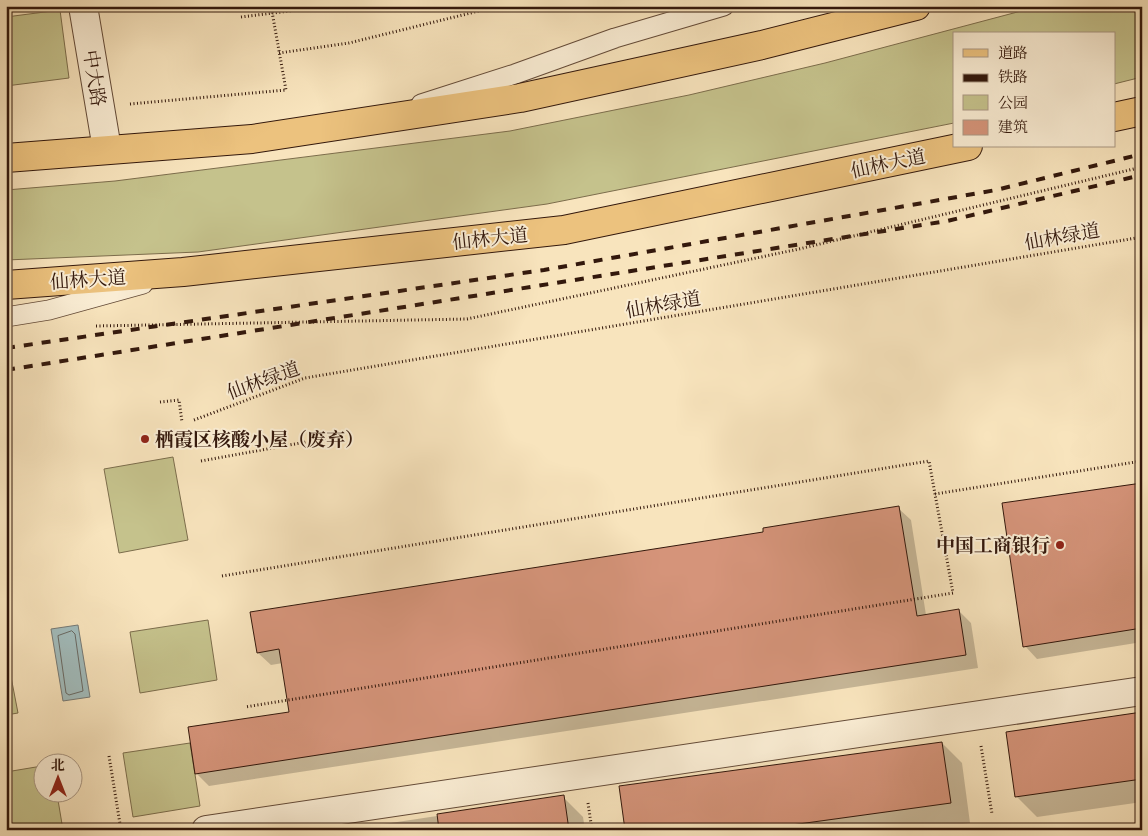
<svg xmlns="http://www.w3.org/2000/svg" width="1148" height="836" font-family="'Sorts Mill Goudy','Noto Serif SC',serif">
  <rect width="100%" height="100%" fill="#f8e4bd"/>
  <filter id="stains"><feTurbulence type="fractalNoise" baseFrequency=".004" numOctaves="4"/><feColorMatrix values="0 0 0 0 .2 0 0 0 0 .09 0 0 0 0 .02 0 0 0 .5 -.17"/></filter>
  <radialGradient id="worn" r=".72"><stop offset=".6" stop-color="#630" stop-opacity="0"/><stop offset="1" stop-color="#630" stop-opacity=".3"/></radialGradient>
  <path fill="#c5c28c" stroke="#7c6d4c" d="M1040,6H1142V77L1114,84V34H954V123L547,204L198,252L6,260V190L115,181L510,131L689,95L825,63Z
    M60,10L69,78L6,86V17Z
    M173,457L188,540L119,553L104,469Z
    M208,620L217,680L140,693L130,632Z
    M6,651L18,713L6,715Z
    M190,743L200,806L133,817L123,753Z
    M42,766V794H57L63,830H6V772Z"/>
  <path fill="#a2bcbc" stroke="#767a76" d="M78,625L90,697L63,701L51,629Z"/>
  <path fill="#0003" d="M1142,484V642L1037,659L1025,646Z
    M898,508L911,520L926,615L958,610L971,623L978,668L209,786L196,773L290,713L283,663L271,665L258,653L765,533Z
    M1142,714V802L1037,817L1017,797L1008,733Z
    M942,743L962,763L970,823L920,830H627Z
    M563,797L583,817L585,830H344Z"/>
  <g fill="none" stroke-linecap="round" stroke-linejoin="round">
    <path stroke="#6a6a64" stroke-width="1" d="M72,631L75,634L83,691L69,695L66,693L58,636Z"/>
  </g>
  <path fill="#d5947a" stroke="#33180c" d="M1142,483V628L1023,647L1002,503Z
    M899,506L917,616L959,609L966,655L195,774L188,727L289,712L279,649L257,653L250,612L763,532V528Z
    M1142,712V779L1015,797L1006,732Z
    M942,742L951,803L755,830H625L619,786Z
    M564,795L569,830H439L437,814Z"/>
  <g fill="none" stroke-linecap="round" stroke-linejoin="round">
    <defs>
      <path id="service" d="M421,104L515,74L615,38L724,6
        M6,317L49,310L143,284"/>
      <path id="minor" d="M83,6L107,149
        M206,830L1142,691"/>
      <path id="primary" d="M1114,117L1142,111
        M6,158L252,139L520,98L762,45L916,6
        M6,285L183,272L564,230L968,146"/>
    </defs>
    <use href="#service" stroke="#644b38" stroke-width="21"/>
    <use href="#minor" stroke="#644b38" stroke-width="30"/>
    <use href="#primary" stroke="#33180c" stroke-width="30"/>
    <path stroke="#33180c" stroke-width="3" stroke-dasharray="1 2.5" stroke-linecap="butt" d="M241,17L330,6
      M279,53L349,43L499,6
      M130,104L286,90L271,6
      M96,326L467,319L799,249L1142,167
      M160,402L179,400L182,422
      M194,420L305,378L1142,237
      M201,461L339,436
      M935,494L1142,461
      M222,576L929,461L953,593L245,707
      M981,746L992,814
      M109,756L121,830
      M588,803L592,830"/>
    <use href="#service" stroke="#faedd4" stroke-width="19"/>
    <use href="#minor" stroke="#faedd4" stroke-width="28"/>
    <use href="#primary" stroke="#ecc27e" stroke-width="28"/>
    <path stroke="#33180c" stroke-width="4" stroke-dasharray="9 9" stroke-linecap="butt" d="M6,348L544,270L996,190L1142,154
      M6,370L947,221L1142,175"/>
  </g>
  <g fill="#8f2418" stroke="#faedd4" stroke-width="2">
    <circle cx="145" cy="439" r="5"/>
    <circle cx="1060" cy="545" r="5"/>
  </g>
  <g text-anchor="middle" stroke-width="4" stroke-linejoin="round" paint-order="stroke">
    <g font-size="19" fill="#33180c" stroke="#faedd4">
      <text transform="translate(95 78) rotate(81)" y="7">中大路</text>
      <text transform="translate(888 163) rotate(-12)" y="7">仙林大道</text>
      <text transform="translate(1062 236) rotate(-10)" y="7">仙林绿道</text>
      <text transform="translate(490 238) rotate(-6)" y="7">仙林大道</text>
      <text transform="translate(88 279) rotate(-4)" y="7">仙林大道</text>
      <text transform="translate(663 304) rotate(-10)" y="7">仙林绿道</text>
      <text transform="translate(263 380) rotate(-20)" y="7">仙林绿道</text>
    </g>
    <g font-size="19" font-weight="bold" fill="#33180c" stroke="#faedd4" text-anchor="start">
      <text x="155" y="446">栖霞区核酸小屋（废弃）</text>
      <text x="1050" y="552" text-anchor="end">中国工商银行</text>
    </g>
  </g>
  <rect width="1148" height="836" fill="none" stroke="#f8e4bd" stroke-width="25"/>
  <rect x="8" y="8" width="1133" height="821" fill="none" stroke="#33180c" stroke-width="2.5"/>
  <rect x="12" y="12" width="1123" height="811" fill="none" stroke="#33180c"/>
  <rect x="953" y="32" width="162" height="115" fill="#faedd4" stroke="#aa9884"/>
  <rect x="963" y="49" width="25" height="8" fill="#ecc27e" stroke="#aa9884"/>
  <text x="998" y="58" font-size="15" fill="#33180c">道路</text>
  <rect x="963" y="74" width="25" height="8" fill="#33180c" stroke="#aa9884"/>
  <text x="998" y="82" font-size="15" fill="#33180c">铁路</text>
  <rect x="963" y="95" width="25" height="15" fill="#c5c28c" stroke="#aa9884"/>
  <text x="998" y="108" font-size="15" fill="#33180c">公园</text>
  <rect x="963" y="120" width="25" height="15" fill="#d5947a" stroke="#aa9884"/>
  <text x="998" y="132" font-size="15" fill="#33180c">建筑</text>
  <g transform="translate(58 778)"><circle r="24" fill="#faedd4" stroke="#aa9884"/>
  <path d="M0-4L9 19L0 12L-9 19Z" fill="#8f2418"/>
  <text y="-8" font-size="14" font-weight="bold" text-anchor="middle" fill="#33180c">北</text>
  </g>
  <rect width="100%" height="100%" filter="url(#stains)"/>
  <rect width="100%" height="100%" fill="url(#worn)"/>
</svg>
